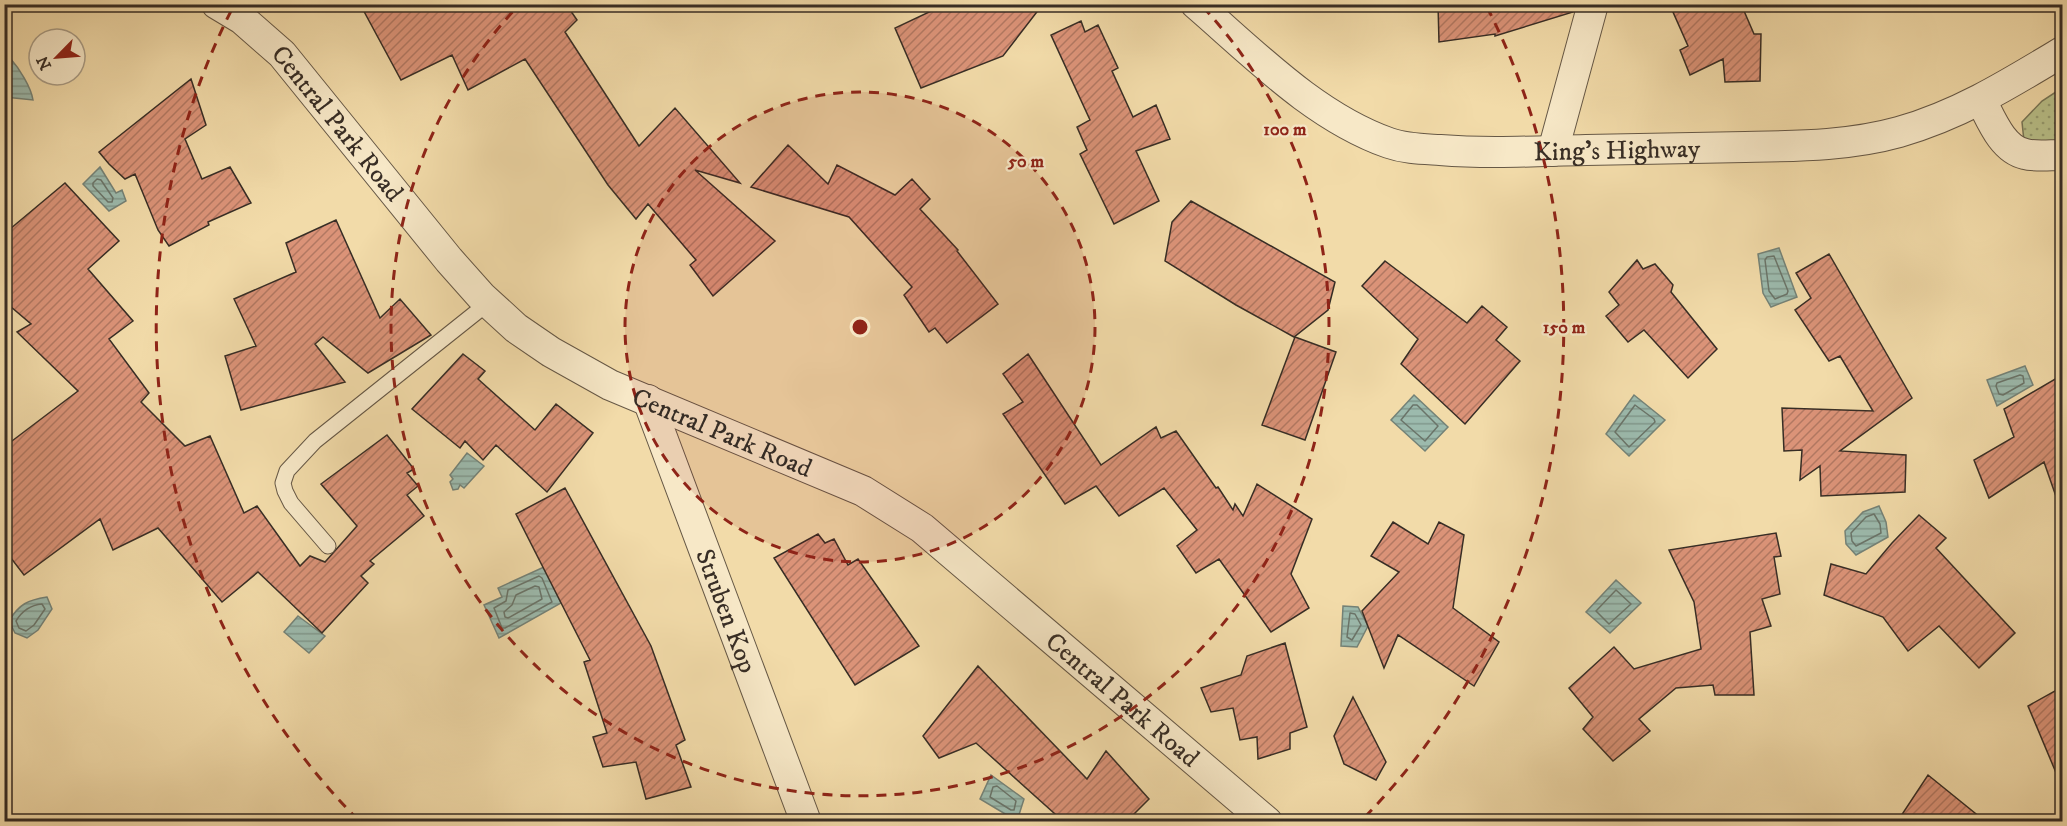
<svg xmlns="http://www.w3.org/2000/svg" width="2067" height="826" font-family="'IM FELL DW Pica',serif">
  <defs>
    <pattern id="green-dots" width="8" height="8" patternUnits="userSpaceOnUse" patternTransform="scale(1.5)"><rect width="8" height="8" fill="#b9c089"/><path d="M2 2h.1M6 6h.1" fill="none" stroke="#979c70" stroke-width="1.8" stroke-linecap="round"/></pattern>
    <pattern id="water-rules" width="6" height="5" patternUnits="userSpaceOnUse" patternTransform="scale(1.5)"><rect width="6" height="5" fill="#9cbaad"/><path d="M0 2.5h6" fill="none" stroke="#80988d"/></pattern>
    <pattern id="building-hatch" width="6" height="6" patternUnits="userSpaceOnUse" patternTransform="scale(1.5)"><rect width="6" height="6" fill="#db9378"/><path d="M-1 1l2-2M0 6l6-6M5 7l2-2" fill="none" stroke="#b27862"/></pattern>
  </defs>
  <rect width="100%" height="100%" fill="#f2dba9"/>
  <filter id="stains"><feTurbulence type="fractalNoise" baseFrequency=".00333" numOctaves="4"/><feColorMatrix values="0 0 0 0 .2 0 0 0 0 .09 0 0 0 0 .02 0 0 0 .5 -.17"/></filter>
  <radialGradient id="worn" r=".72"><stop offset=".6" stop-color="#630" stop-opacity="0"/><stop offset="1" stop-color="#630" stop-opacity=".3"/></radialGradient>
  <path fill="url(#green-dots)" stroke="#787657" stroke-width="1.5" d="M2062,88V146L2024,141L2022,122L2042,101Z"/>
  <path fill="url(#water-rules)" stroke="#748277" stroke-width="1.5" d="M4,58H10C19,68 31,87 33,100L5,97Z
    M100,167L116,193L122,190L126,201L109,211L83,184Z
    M1779,248L1797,297L1771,307L1763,293L1758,254Z
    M2025,366L2033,385L1997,406L1987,380Z
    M1414,395L1448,427L1425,451L1391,420Z
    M1634,395L1665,420L1629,456L1606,434Z
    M467,453L484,466L464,488L460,485L458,489L453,490L450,482L453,479L450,475Z
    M1879,506L1886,522L1888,537L1856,555L1846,544L1845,531L1863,512Z
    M544,567L561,603L499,638L484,605L502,597L498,588Z
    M1616,580L1641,603L1610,633L1586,612Z
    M47,597L52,609L38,630L27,638L15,633L9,621C19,604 28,600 47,597Z
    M1343,606L1358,607L1368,626L1357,647L1341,646Z
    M298,616L325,636L309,653L284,632Z
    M991,775L1024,799L1017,821L980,799Z"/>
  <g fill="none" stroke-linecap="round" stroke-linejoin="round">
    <path stroke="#6a7469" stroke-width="1.5" d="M97,179L101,180L113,198L112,202H108L93,186V183Z
      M1774,256L1788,291L1787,294L1775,299L1769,291L1765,260L1767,257Z
      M2020,375L2023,376L2024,383L2003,395L1999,394L1996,386L1997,383Z
      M1413,405H1417L1438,426L1425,441L1401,420Z
      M1635,405L1654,419L1655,422L1629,447L1615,432Z
      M1874,514L1880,524L1881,533L1856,546L1852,541L1851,533L1866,517Z
      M539,576L542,578L552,602L505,628H502L494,608L506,601L508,590Z
      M535,586L539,587L542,599L508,618L505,617L504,612L512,605L516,595Z
      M1616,590L1631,604L1609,624L1596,611Z
      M42,604L45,609L34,625L26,631L19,628L16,621C22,611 31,605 42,604Z
      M1350,613L1355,614L1361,625L1352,640L1347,637Z
      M997,786L1016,801L1014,810H1011L990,797L993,787Z"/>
  </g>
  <path fill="url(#building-hatch)" stroke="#372d25" stroke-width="1.5" d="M360,4H566L577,20L565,32L639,146L675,108L740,183L695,170L775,241L713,296L690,265L696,260L648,204L636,219L608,185L525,59L468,90L452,55L401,80Z
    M946,4H1043L1003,56L921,88L895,28Z
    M1438,4H1575L1573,12L1495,36V34L1439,42Z
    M1690,4H1741L1754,34H1761L1760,81L1725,82L1723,59L1690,75L1680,50L1688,46L1673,12Z
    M1081,21L1085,32L1098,25L1118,68L1112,71L1133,117L1156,105L1170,139L1136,151L1159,201L1114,224L1080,154L1087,150L1077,127L1090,120L1051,35Z
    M191,79L206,125L185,139L202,179L230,167L251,203L208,222L209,225L169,246L158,230L135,174L125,179L109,164L99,152Z
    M788,145L828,184L837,165L895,195L912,179L930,199L920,209L958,250L957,251L998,304L947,343L935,328L929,332L904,295L912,287L849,217L751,187Z
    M65,183L119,241L88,269L133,321L109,339L149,393L141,402L185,446L210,436L244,513L257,506L300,566L310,556L325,562L357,526L321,484L387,435L414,469L407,473L418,486L407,495L424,516L370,561L374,564L361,576L368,583L322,633L258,572L222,602L158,528L113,550L100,519L24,575L4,549V447L78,391L17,332L31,324L4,301V234Z
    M1191,201L1335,282L1328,310L1294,337L1236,305L1165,261L1172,222Z
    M336,220L380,318L400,299L431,335L368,373L323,337L315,344L345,382L241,410L225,356L256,346L234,299L296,272L286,243Z
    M1829,254L1912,398L1840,451L1906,455L1905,492L1821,496L1820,466L1800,480L1802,450L1784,451L1782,408L1873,411L1840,356L1829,361L1795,310L1811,298L1796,273Z
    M1637,260L1643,269L1655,264L1673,285L1671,292L1717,349L1688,378L1644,330L1628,342L1606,316L1619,305L1609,292Z
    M1385,261L1467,323L1482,306L1507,327L1496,340L1520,361L1465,424L1401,364L1418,339L1362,286Z
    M1295,337L1336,352L1305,440L1262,425Z
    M463,354L485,371L478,379L535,430L556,404L593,433L547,492L496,445L483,460L465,441L460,448L412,409Z
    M1028,354L1101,465L1156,427L1161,438L1176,431L1216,488L1218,487L1233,510L1235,504L1243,516L1257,484L1312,519L1291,574L1309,608L1271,632L1219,559L1196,573L1177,546L1197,530L1164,488L1119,516L1096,486L1065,504L1003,414L1023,402L1003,374Z
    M2062,375V504L2059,505L2044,462L1989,498L1974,460L2014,437L2004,409Z
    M565,488L651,646L685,740L676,745L691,787L646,799L636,762L603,767L593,737L607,733L584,662L590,660L516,514Z
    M1919,515L1946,538L1936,548L2015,633L1979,668L1939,626L1908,651L1883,617L1824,595L1831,564L1866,574L1892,543Z
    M1393,522L1428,544L1439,522L1464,535L1453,608L1499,642L1474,686L1398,635L1384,668L1362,611L1399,572L1371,556Z
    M1776,533L1781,556L1774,557L1780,594L1762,599L1771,626L1750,632L1754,695H1715L1713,685L1676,688L1639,719L1650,731L1613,761L1583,729L1593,717L1569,688L1614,647L1634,669L1701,649L1694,602L1669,550Z
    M818,534L825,543L834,539L848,565L858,559L919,646L855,685L774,558Z
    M1285,643L1307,727L1290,733V749L1258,759L1257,737L1240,740L1233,708L1211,712L1201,688L1241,675L1247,656Z
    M978,666L1087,779L1106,751L1149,799L1126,822H1064L976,743L939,758L923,736Z
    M2062,687V787L2028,706Z
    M1353,697L1386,762L1376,780L1344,764L1334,736Z
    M1928,775L1986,822H1897Z"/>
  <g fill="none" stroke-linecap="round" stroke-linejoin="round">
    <defs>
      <path id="service" d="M328,546L291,503L285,491L283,483L287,471L315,441L488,303"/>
      <g id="minor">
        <path id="s1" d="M217,4L242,19L282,54L449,260L481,296L516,328L551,352L610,385L863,491L922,528L1267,822"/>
        <path id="s2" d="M1196,4C1255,55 1315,117 1389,143C1406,149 1423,149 1440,150C1489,154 1537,151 1586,150C1639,149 1692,148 1745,147C1796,146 1849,146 1899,132C1959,115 2009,84 2062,52"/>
        <path d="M1981,100C1991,119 2002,149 2025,154C2036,157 2050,155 2062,155"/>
        <path d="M1553,151L1593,4"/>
        <path id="s3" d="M648,400L806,822"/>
      </g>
    </defs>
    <use href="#service" stroke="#665846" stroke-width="17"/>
    <use href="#minor" stroke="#665846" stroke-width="32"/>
    <use href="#service" stroke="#f7e8c7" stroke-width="15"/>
    <use href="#minor" stroke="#f7e8c7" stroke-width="30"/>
  </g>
  <circle cx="860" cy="327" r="235" fill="#8f2418" fill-opacity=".12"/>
  <g fill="none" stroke="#8f2418" stroke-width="3" stroke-dasharray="10 8">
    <circle cx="860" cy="327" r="235"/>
    <path d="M1203 7A469 469 0 1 1 517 7"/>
    <path d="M358 820A704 704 0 0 1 233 7M1487 7A704 704 0 0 1 1362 820"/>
  </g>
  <g text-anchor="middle" stroke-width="4.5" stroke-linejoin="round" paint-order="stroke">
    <g font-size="26" fill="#372d25" stroke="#f7e8c7">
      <text dy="9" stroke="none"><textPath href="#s1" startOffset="171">Central Park Road</textPath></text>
      <text dy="9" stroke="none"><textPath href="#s2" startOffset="468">King's Highway</textPath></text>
      <text dy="9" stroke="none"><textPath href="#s1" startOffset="675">Central Park Road</textPath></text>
      <text dy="9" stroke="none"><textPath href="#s3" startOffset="225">Struben Kop</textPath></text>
      <text dy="9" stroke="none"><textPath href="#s1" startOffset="1161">Central Park Road</textPath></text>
    </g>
  </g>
  <circle cx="860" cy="327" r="9" fill="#8f2418" stroke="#f7e8c7" stroke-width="3"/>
  <g font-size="18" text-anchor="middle" font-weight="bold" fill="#8f2418" stroke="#f7e8c7" stroke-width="4.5" stroke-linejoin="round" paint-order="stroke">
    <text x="1285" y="135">100 m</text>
    <text x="1026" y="167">50 m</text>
    <text x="1564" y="333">150 m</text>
  </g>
  <rect width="2067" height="826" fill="none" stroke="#f2dba9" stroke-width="24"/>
  <rect x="6" y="6" width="2055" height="814" fill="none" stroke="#372d25" stroke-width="3"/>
  <rect x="12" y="12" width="2043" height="802" fill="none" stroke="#372d25" stroke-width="1.5"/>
  <g transform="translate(57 57) rotate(245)"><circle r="28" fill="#f7e8c7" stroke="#aa9d86" stroke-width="1.5"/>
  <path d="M0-4.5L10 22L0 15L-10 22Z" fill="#8f2418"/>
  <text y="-9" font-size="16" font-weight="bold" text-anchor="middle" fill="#372d25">N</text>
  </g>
  <rect width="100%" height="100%" filter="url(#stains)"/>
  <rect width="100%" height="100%" fill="url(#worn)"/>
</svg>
